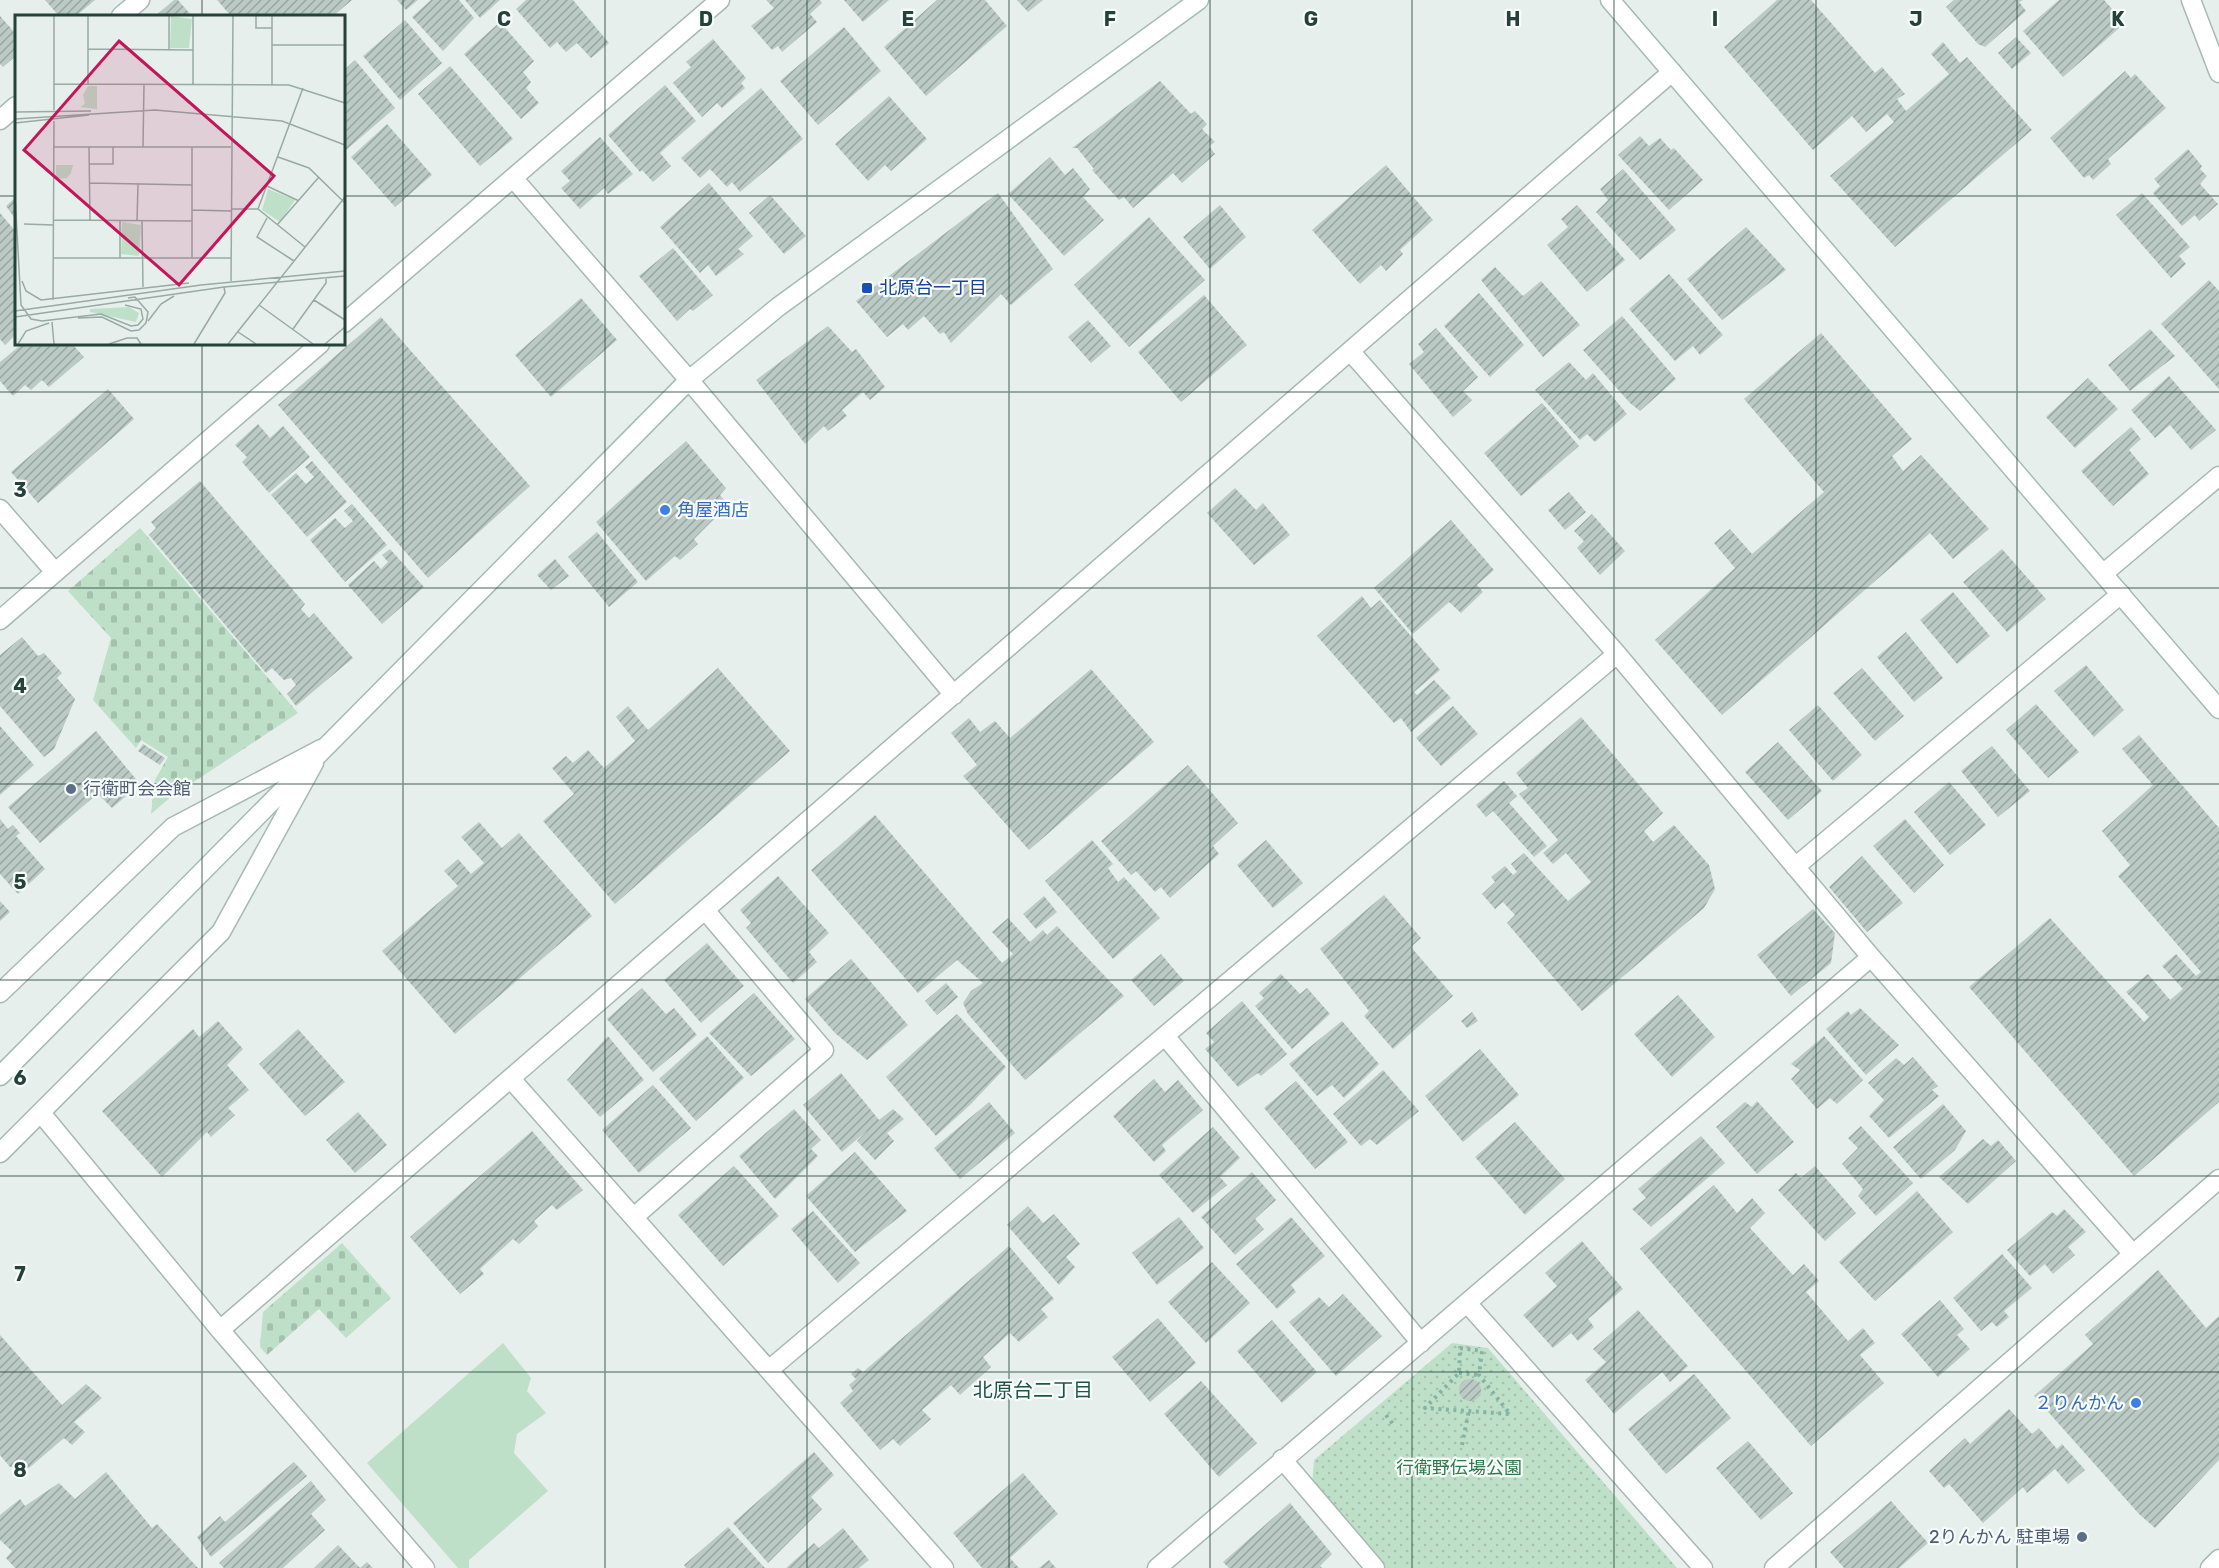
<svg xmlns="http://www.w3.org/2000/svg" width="2219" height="1568" font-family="Rubik,'Noto Sans JP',sans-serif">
  <defs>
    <pattern id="cemetery-stones" width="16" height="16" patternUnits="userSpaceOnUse" patternTransform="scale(1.5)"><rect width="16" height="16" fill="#bfe0c8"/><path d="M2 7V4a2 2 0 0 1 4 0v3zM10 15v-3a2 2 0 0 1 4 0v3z" fill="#a4c1ad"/></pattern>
    <pattern id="park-dots" width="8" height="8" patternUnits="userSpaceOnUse" patternTransform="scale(1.5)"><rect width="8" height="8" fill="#bfe0c8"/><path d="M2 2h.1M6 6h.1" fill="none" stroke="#a4c1ad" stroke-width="1.8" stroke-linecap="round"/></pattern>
    <pattern id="building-hatch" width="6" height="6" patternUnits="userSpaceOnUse" patternTransform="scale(1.5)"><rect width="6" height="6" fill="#bbcac4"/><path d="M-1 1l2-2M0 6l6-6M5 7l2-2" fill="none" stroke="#98a6a0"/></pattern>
  </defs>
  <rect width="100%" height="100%" fill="#e6efeb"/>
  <path fill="#bfe0c8" d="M503,1343L531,1378L527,1391L546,1413L517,1434L514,1453L548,1491L469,1560V1568H458L367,1463Z"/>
  <path fill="url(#cemetery-stones)" d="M140,528L298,713L171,797L151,814L155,780L168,757L141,740L136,748L93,700L111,638L68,591Z
    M342,1243L391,1298L346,1338L319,1309L267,1355L260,1347L263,1312Z"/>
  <path fill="url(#park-dots)" d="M1452,1343L1488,1348L1677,1568H1384L1312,1485L1314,1460Z"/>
  <path fill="url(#building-hatch)" d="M45,0H95L76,16H59Z
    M174,0H178L192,16H155Z
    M217,0H352L333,16H231Z
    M397,0H418L406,10Z
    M431,0H459L474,18L443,51L412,17Z
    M465,0H500L480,18Z
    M526,0H573L609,43L591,58L577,43L566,52L557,42L550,48L516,9Z
    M766,0H820L822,3L810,14L817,22L782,52L778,46L772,50L751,26L774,8Z
    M844,0H889L863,22Z
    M937,0H985L1007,26L926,96L884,47Z
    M1017,0H1043L1028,12Z
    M1777,0H1811L1875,73L1882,67L1905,94L1897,99L1906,111L1949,74L1931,54L1943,42L1960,63L1967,57L2032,130L1895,247L1830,176L1894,122L1887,114L1866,132L1852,116L1813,150L1724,47Z
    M1954,0H2023L2019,2L2026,11L1985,47L1978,44L1946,7Z
    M2059,0H2104L2125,23L2063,77L2023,31Z
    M0,16L16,34V56L3,67L0,64Z
    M405,20L442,63L400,100L363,56Z
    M500,22L534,61L523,72L531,82L526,88L539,103L521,119L464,54Z
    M844,27L881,71L818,125L780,81Z
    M2016,37L2031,53L2012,69L1998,53Z
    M713,39L746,78L741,83L745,88L722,108L717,103L702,117L673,83L691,67L686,62Z
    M355,60L395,108L346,150L344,147V70Z
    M450,66L513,139L480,166L418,94Z
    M2125,71L2131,78L2135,74L2166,108L2108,159L2111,164L2093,180L2089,175L2084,178L2050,138Z
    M1160,81L1191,114L1195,111L1207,124L1202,129L1215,142L1209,146L1215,154L1182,183L1173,173L1133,208L1124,197L1119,200L1092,170L1094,169L1077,148H1072Z
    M665,85L696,121L660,153L671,166L653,182L642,170L640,172L608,135Z
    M761,88L803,139L740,192L732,182L727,187L710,169L700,178L681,158Z
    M889,96L927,139L891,171L885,165L868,181L835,144Z
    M387,124L432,175L395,207L351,157Z
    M1640,136L1649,146L1660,138L1671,150L1674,148L1703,180L1669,210L1618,155Z
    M600,137L633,174L608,194L604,188L580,209L561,188L570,181L561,171Z
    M2188,149L2202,166L2200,169L2207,176L2200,184L2218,204L2199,221L2195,215L2182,226L2153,193L2160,186L2154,179Z
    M1050,157L1065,175L1073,168L1090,189L1083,197L1104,220L1064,256L1008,194Z
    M1386,165L1433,220L1400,250L1403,254L1386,271L1381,265L1360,284L1312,230Z
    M1623,169L1676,230L1640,260L1596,212L1608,200L1600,189Z
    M709,183L753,236L738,249L744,254L716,276L708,265L700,273L660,227Z
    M998,193L1053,269L1011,305L1001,294L951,343L944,332L940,334L924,316L908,330L903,324L887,337L856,301Z
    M2142,193L2190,247L2179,256L2186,264L2171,278L2116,215Z
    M770,195L806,236L784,254L749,213Z
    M16,197V220L6,206Z
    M1220,205L1246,237L1210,269L1183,237Z
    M1577,205L1625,260L1587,292L1547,245L1568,227L1561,219Z
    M0,213L16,232V334L5,345L0,339Z
    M1149,217L1205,280L1129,347L1074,285Z
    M1746,227L1786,270L1722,320L1687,279Z
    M673,248L713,295L693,311L690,309L677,321L639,276Z
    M1495,267L1523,296L1541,281L1580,325L1543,357L1481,280Z
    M1669,274L1723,335L1700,355L1693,346L1675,361L1629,309Z
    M2209,280L2219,291V389L2161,324Z
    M1479,293L1524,345L1490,377L1444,326Z
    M1204,295L1247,345L1181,402L1138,352Z
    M581,298L617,340L551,397L515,355Z
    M1622,316L1676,379L1640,411L1630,403L1583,350Z
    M381,317L530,486L428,578L278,405Z
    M1088,320L1111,346L1091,363L1068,337Z
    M828,326L852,352L856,349L885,387L870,400L863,392L842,410L847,416L828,431L824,426L805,444L756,380Z
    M1436,328L1478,377L1463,391L1472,400L1453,417L1409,364L1424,352L1418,344Z
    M2150,329L2175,356L2130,391L2108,365Z
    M1821,333L1912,439L1892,456L1903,471L1921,455L1989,529L1953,559L1930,533L1722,715L1655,640L1735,568L1714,543L1730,529L1752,554L1824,492L1744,399Z
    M22,344H72L84,357L49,387L42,380L31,390L25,385L13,396L0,381V362Z
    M1569,362L1586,380L1593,373L1627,414L1595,442L1587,434L1580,440L1535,390Z
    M2169,376L2216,430L2191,450L2170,425L2155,438L2131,410Z
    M2088,378L2118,409L2075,448L2046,417Z
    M108,389L134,419L38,503L11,472Z
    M1542,403L1579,446L1521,496L1484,453Z
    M258,424L270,438L283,426L310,457L269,493L242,462L247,457L235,445Z
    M2131,427L2141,439L2129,450L2149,474L2113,506L2081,471Z
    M686,441L726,488L720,495L728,505L694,539L698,544L680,560L675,556L646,581L596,522Z
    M312,461L347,502L307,537L271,495L296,473L306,484L314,477L305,467Z
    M200,481L305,604L301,609L309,618L314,613L353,658L296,706L287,694L296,685L291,678L284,680L272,668L266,673L149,535L156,528L151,522Z
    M1235,488L1256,510L1263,503L1290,535L1254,565L1207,513Z
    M1569,492L1586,512L1565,530L1548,510Z
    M352,504L387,545L345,582L310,540L335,518L345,528L353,521L344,511Z
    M1592,514L1625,551L1600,575L1577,548L1584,541L1574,531Z
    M1451,520L1494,570L1477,585L1483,592L1461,613L1449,602L1413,634L1374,588Z
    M597,532L638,582L609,607L568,557Z
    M390,549L424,587L382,624L348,585L374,561L381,569L388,562L382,555Z
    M2002,549L2046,599L2007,632L1963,582Z
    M555,559L569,576L551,590L537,575Z
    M1953,592L1990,636L1957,664L1920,620Z
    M1362,596L1371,608L1380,600L1440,670L1414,692L1417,695L1434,680L1451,698L1411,732L1401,718L1394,723L1317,636Z
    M1906,632L1943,678L1914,702L1877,657Z
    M22,637L38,656L44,653L62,673L57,678L75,699L54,749L44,757L0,706V655Z
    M2086,665L2124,710L2094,737L2054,691Z
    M718,668L790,751L615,904L543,821L574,794L552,768L566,756L573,763L588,750L604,768L635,741L616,717L628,706L648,730Z
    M1862,668L1904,716L1875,741L1833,693Z
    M1091,669L1154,742L1029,850L963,776L977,765L951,733L969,718L980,732L995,721L1010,738Z
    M2036,704L2079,752L2048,778L2006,730Z
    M1818,705L1862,755L1833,781L1789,730Z
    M1453,706L1478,734L1441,766L1416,738Z
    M1581,717L1663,813L1644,831L1653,842L1674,825L1709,865L1715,889L1704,908L1582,1011L1507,923L1515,915L1503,902L1495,909L1482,894L1495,882L1491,877L1505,866L1513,875L1517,872L1511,864L1524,853L1568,901L1591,882L1566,853L1553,864L1543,853L1558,840L1519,794L1528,788L1516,773Z
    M0,726L34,765L0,795Z
    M96,731L140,784L112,808L100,796H95L40,843L8,807Z
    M2139,735L2219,828V1102L2134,1176L1969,987L2050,918L2144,1022L2149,1017L2126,992L2148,974L2170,1000L2183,989L2162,966L2176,954L2196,976L2201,972L2118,876L2130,865L2102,831L2153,785L2122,749Z
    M1778,742L1822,791L1788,820L1745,772Z
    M143,744L165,758L160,765L138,751Z
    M1992,746L2030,791L1998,817L1961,771Z
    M1188,765L1238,823L1213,846L1219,854L1170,898L1161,887L1155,892L1136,871L1131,875L1101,841Z
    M1504,781L1517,796L1509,803L1547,846L1534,857L1493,811L1486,817L1476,805Z
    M1949,782L1986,825L1950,855L1914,812Z
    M875,815L1002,963L1013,954L992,932L1008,918L1030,942L1043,930L1047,935L1057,926L1124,996L1025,1080L968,1014L963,1003L971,991L983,983L957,960L918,993L811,870Z
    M0,819L8,829L13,825L20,833L16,836L45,869L18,894L0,874Z
    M1905,819L1944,865L1914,893L1873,846Z
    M479,822L502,848L519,833L592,916L455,1034L382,951L458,886L444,871L458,859L471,874L484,863L461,837Z
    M1092,840L1113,864L1108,868L1118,882L1124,877L1160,918L1113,959L1045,881Z
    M1266,840L1303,883L1273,908L1237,865Z
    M1862,856L1903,903L1867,932L1829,887Z
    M778,876L829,933L809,952L817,962L793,983L746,928L751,923L740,910Z
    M1384,895L1421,938L1411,947L1453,996L1393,1049L1364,1016L1369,1011L1320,949Z
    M1044,896L1057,912L1036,929L1023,914Z
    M0,901L10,912L0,921Z
    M1813,909L1835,933L1831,963L1791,996L1757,955Z
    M707,943L744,986L701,1023L664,980Z
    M1161,954L1184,981L1154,1006L1131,980Z
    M851,959L908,1025L867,1060L835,1033L805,999Z
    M1281,974L1300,994L1307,988L1330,1014L1292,1049L1255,1006L1264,998L1259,993Z
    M946,983L958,997L937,1015L925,1001Z
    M642,988L666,1014L674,1008L697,1035L653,1072L607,1019Z
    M754,993L795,1039L751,1076L709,1033Z
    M1678,995L1715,1037L1672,1077L1634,1034Z
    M1242,1001L1287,1054L1261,1076L1258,1073L1238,1087L1205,1049L1214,1042L1206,1033Z
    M1860,1008L1899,1045L1866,1075L1826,1029L1848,1011L1851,1015Z
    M1472,1012L1478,1021L1467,1028L1461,1021Z
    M957,1014L1006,1067L970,1105L936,1136L886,1077Z
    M218,1021L243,1049L227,1065L249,1090L228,1108L235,1115L211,1137L207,1132L162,1177L102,1111L193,1029L199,1037Z
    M1342,1021L1379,1064L1344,1098L1332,1085L1317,1096L1289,1064Z
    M298,1029L345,1082L305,1116L259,1064Z
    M608,1036L644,1080L600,1117L567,1080Z
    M707,1036L744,1078L696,1121L659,1079Z
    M1824,1036L1863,1080L1837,1104L1830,1098L1817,1109L1791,1079L1800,1070L1791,1064Z
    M1480,1049L1519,1095L1463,1142L1425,1096Z
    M1913,1057L1938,1086L1932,1090L1939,1096L1889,1138L1869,1116L1884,1100L1868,1083L1896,1058L1904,1065Z
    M1383,1070L1419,1111L1377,1145L1370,1139L1361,1146L1333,1114Z
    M841,1073L879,1120L893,1109L904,1119L887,1133L894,1141L875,1160L857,1141L868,1130L842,1152L803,1105Z
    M1154,1079L1165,1092L1178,1080L1203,1110L1162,1145L1166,1151L1154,1162L1113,1116Z
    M1296,1081L1348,1142L1315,1169L1264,1108Z
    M653,1085L691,1128L639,1173L602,1130Z
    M1757,1101L1794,1142L1757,1174L1716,1127L1745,1102L1752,1107Z
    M989,1102L1015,1133L960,1179L934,1148Z
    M1943,1104L1966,1131L1955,1150L1921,1179L1893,1147Z
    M794,1109L821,1140L811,1149L818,1156L775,1199L739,1156Z
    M358,1112L387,1145L355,1173L326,1140Z
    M1515,1122L1565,1179L1525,1215L1475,1157Z
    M1861,1126L1913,1183L1876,1216L1858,1196L1863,1189L1842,1164L1858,1148L1848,1138Z
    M1213,1127L1240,1158L1220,1177L1227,1185L1193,1213L1159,1175Z
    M532,1131L583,1190L557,1210L552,1205L534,1221L538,1226L519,1244L513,1239L480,1269L484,1274L460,1294L410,1237Z
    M1701,1136L1725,1163L1651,1227L1632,1209L1646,1198L1638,1189Z
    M1983,1139L1991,1146L1998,1140L2016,1161L1968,1204L1939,1177Z
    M855,1152L907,1211L855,1252L806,1196Z
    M734,1166L779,1216L723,1266L678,1215Z
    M1815,1166L1856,1213L1825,1241L1778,1190L1796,1173L1801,1178Z
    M1252,1172L1276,1200L1255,1219L1264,1229L1235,1255L1201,1217Z
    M1714,1185L1737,1213L1752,1198L1765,1213L1750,1228L1793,1275L1804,1264L1819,1281L1806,1292L1848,1341L1863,1328L1875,1343L1860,1355L1884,1383L1811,1446L1640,1249Z
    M1917,1191L1953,1232L1875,1301L1839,1262Z
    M1028,1206L1043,1223L1054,1214L1080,1244L1066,1257L1075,1267L1059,1285L1007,1225Z
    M2064,1209L2086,1232L2068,1247L2075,1255L2053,1274L2045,1264L2030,1276L2007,1250L2052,1212L2057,1216Z
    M813,1211L860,1263L838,1283L791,1229Z
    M1179,1217L1204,1248L1157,1285L1132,1253Z
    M1291,1217L1325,1256L1291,1285L1296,1292L1277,1309L1236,1264Z
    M1582,1241L1623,1289L1588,1319L1594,1327L1578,1341L1571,1333L1553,1348L1523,1315L1557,1286L1545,1273Z
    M1009,1246L1054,1299L1041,1309L1048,1317L1019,1342L1010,1333L983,1357L991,1367L960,1395L951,1385L922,1410L931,1419L900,1446L893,1439L880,1450L840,1403L853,1391L849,1385L856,1379L851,1374L858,1368L863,1372Z
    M2002,1254L2032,1288L2004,1311L2009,1317L1997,1327L1992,1322L1981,1331L1953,1298Z
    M1212,1262L1250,1303L1206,1343L1168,1302Z
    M2158,1270L2206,1328L2219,1316V1460L2155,1528L2139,1514L2034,1396L2093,1344L2085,1335Z
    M1343,1294L1382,1336L1336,1376L1289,1322L1319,1297L1329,1307Z
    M1940,1300L1964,1329L1957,1335L1970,1349L1938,1377L1901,1334Z
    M1638,1310L1688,1366L1670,1382L1662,1372L1614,1414L1585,1380L1606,1362L1593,1349Z
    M1158,1318L1196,1363L1150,1402L1112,1357Z
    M1272,1320L1317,1372L1282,1403L1237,1351Z
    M0,1335L62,1405L86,1384L102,1398L74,1422L85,1432L72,1445L64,1438L29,1468L10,1467L0,1455Z
    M1694,1374L1731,1418L1666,1474L1628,1429Z
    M1459 1390a11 11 0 1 1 22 0a11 11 0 1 1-22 0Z
    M1201,1381L1257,1443L1219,1477L1164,1414Z
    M2009,1409L2032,1434L2039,1428L2057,1449L2062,1444L2085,1470L2068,1484L2055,1469L2027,1493L2023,1487L1983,1523L1949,1484L1944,1488L1929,1471L1965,1438L1970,1444Z
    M1748,1441L1793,1493L1761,1520L1716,1468Z
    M814,1452L834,1475L811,1497L822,1509L768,1563L733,1523Z
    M294,1462L307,1476L211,1557L197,1537L220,1516L225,1522Z
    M106,1472L152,1528L157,1524L198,1568H15L6,1558L12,1551L0,1540V1515L20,1499L25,1506L59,1483L75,1499Z
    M1023,1473L1058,1514L1010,1558L1019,1568H982L953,1533Z
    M311,1481L326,1500L311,1514L325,1530L283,1568H224L219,1563Z
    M1891,1501L1928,1543L1899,1568H1844L1830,1552Z
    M1290,1503L1332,1554L1320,1566L1322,1568H1229L1223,1562Z
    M728,1527L765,1568H686L684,1565Z
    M843,1528L869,1560L859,1568H786L814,1543L819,1548Z
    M338,1545L360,1568L367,1562L373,1568H314Z
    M1049,1560L1056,1568H1039Z"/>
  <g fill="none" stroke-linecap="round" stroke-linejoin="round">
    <defs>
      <path id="street" d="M2191,0L2219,73
        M121,16L140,0
        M0,120L16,106
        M513,178L689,380L954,695
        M344,323L720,0
        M1350,351L1617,654L1871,957L2133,1254
        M0,509L55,572
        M2104,573L2219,476
        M0,620L320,344
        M1795,867L2121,594
        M0,993L173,827L321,749
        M1165,1036L1421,1343
        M511,1079L944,1568
        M41,1113L220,1330L425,1568
        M0,1153L221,932L314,763
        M634,1217L824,1050L705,910
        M1467,1303L1703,1568
        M220,1330L1672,72
        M770,1369L1617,654
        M1282,1459L1375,1568
        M1157,1568L1871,957
        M1774,1568L2219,1179"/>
      <path id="secondary" d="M1610,0L2219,709
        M0,1076L689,380L778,307L1199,0
        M2210,1568L2219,1559"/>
    </defs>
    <use href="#street" stroke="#a8b8b2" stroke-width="21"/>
    <use href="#secondary" stroke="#a4bbb3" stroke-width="21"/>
    <path stroke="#86b3a5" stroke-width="4" stroke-dasharray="3 4.5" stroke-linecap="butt" d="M1460,1348L1482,1351L1479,1375L1510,1414L1425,1408L1459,1373Z
      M1459,1373L1479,1375
      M1386,1415L1393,1424
      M1462,1445L1469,1410"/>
    <use href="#street" stroke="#fff" stroke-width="18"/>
    <use href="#secondary" stroke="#fff" stroke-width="18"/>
  </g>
  <path fill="none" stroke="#24423a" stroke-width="1.5" stroke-opacity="0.55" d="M202,0V16M403,0V1568M605,0V1568M807,0V1568M1009,0V1568M1210,0V1568M1412,0V1568M1614,0V1568M1816,0V1568M2017,0V1568M0,196H16M344,196H2219M202,344V1568M0,392H2219M0,588H2219M0,784H2219M0,980H2219M0,1176H2219M0,1372H2219"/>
  <rect fill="#1a4fb4" stroke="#f7fbf9" stroke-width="2" x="861" y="282" width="12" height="12" rx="3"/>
  <g fill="#3f7fe0" stroke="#f7fbf9" stroke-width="2">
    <circle cx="665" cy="510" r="6"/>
    <circle cx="2136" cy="1403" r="6"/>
  </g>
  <g fill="#5c6f8a" stroke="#f7fbf9" stroke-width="2">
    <circle cx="71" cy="789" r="6"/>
    <circle cx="2082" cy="1537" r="6"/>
  </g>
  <g text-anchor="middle" stroke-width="4.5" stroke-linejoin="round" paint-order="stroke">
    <g font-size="18" fill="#164399" stroke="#f7fbf9" text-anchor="start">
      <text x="879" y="294">北原台一丁目</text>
    </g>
    <g font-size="18" fill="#366cbe" stroke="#f7fbf9" text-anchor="start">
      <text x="677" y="516">角屋酒店</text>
      <text x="2124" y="1409" text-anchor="end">２りんかん</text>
    </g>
    <g font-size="18" fill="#4e5e75" stroke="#f7fbf9" text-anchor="start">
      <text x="83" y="795">行衛町会会館</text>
      <text x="2070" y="1543" text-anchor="end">2りんかん 駐車場</text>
    </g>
    <g font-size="18" fill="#2d7a4b" stroke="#f7fbf9">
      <text x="1459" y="1474">行衛野伝場公園</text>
    </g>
    <g font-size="20" fill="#1f5548" stroke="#f7fbf9">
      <text x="1033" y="1397">北原台二丁目</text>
    </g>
  </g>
  <g transform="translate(15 15)">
    <rect width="330" height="330" fill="#e6efeb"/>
    <path d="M41,150H58L56,158L52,163L41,164ZM114,292L124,298L121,307L75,297V294Z" fill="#bfe0c8"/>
    <path d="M73,71H82V94L65,92L70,89L68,80Z" fill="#bfe0c8"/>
    <path d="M156,1L177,4L174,33H155ZM253,174L280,185L265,207L247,195ZM107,207L126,210L124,241L106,239Z" fill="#bfe0c8"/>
    <path fill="none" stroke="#98aaa4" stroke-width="1.5" d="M39,1V95M178,1V70M241,1V13H257M257,1V70M257,30H330M73,34L178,35M154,35V1M39,69L274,70L330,88M73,69V1M0,97L76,96M0,104L140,95L267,106L330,130M0,108L74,100M39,132H216M74,132L75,205M128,132L129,69M263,142L294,153L330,188M75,149H98V132M75,168L177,170M252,171L284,186M0,181L6,290L16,304L27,306L86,299L116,311L123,310L128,304L126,294L110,290M216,194H243L290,232M243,194L288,73M177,195L216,196M252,203L242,222L279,246M38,205L177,206M122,206L123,169M127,206L128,272M9,209L38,210M262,210L304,162M38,243H216M105,243V205M177,243V132M7,266L11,276L26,285L174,268M216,266L218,1M38,285L39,106M299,285L330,305M244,290L298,329M0,296L186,270L330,256M0,302L209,272L330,261M63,303L87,302L116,316L124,315L131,308L133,297L120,282L113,283M133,306L146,289L159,281M37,307L39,329M278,314L311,268V262M223,317L241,329M3,329L11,316L34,308M94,329L112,323H122L126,329M179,329L210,278L209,272M213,329L330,182M310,329L330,312"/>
    <path fill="#c2185b" fill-opacity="0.15" stroke="#c2185b" stroke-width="3" d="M104,26L259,161L164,270L9,135Z"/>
    <rect width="330" height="330" fill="none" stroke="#24423a" stroke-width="3"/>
  </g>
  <g font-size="20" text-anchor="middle" font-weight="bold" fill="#24423a" stroke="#f7fbf9" stroke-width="4.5" stroke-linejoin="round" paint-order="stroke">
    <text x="504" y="26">C</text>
    <text x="706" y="26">D</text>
    <text x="908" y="26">E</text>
    <text x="1110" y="26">F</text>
    <text x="1311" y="26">G</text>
    <text x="1513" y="26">H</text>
    <text x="1715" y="26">I</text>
    <text x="1916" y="26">J</text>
    <text x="2118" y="26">K</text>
    <text x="20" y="497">3</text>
    <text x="20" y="693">4</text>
    <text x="20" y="889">5</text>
    <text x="20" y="1085">6</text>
    <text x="20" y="1281">7</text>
    <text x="20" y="1477">8</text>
  </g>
</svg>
